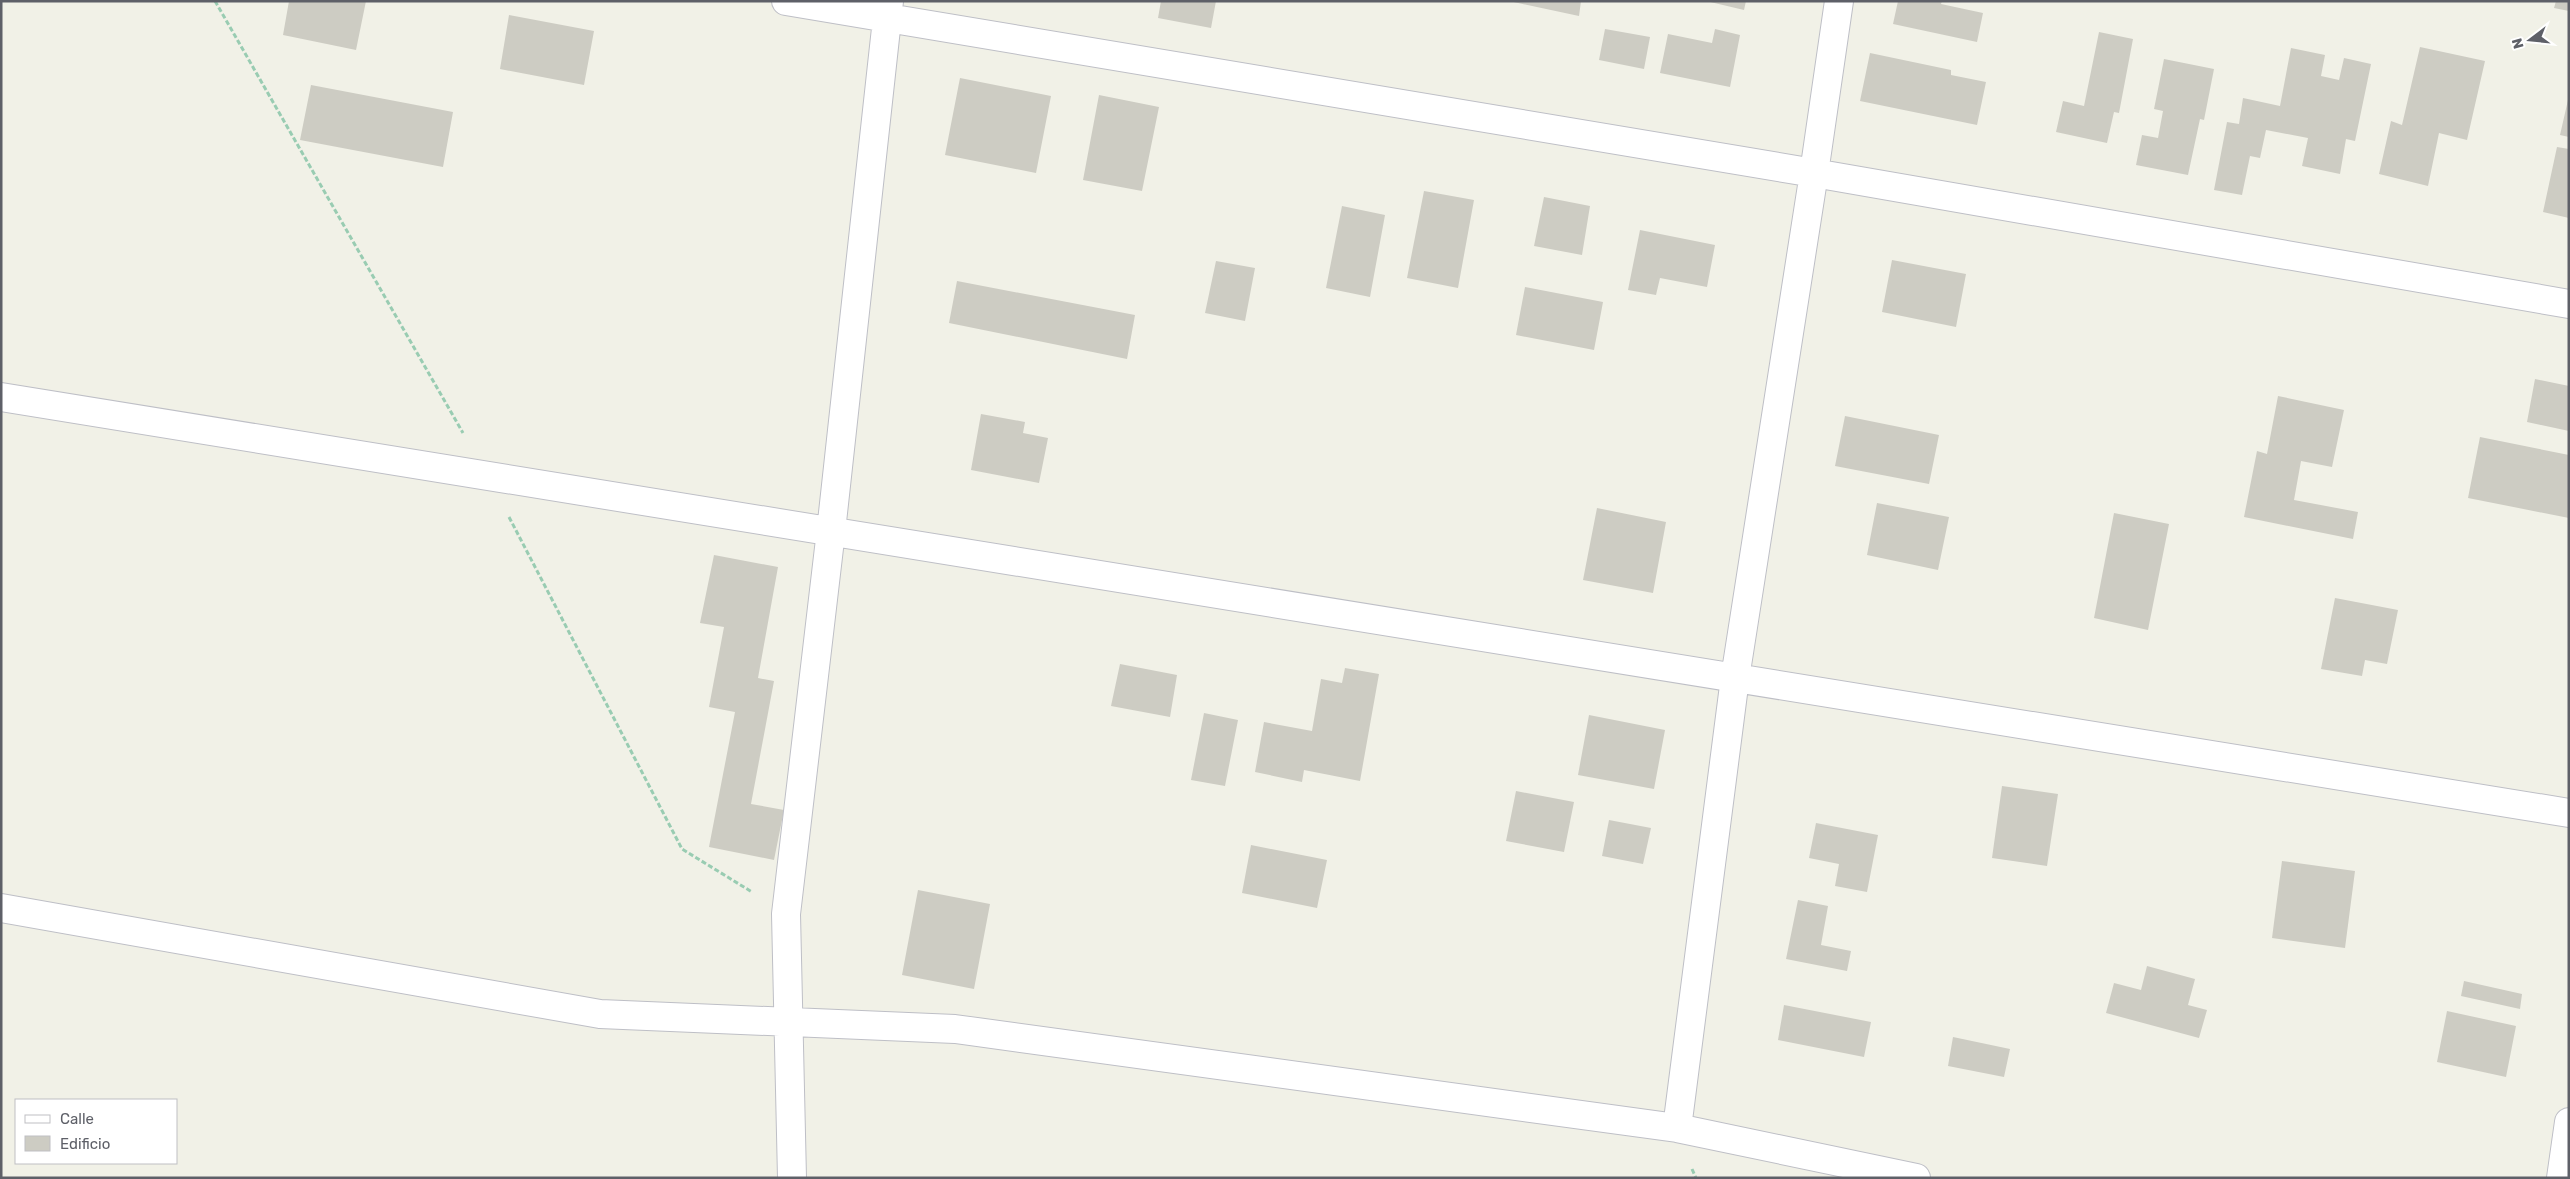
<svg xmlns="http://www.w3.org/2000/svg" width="2570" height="1179" font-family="Rubik,sans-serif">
  <rect width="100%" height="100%" fill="#f1f1e7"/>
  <path fill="#cdccc3" d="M289,1H366L356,50L283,35Z
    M1161,1H1216L1211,28L1158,18Z
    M1509,1H1581L1579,16Z
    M1706,1H1746L1744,10Z
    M1898,1H1942L1941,4L1983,13L1977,42L1893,24Z
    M2556,1H2569V11L2554,8Z
    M509,15L594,31L584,85L500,69Z
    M1605,29L1650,37L1644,69L1599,60Z
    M1715,29L1740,35L1730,87L1660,73L1668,34L1712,43Z
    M2099,32L2133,39L2119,113L2114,112L2107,143L2056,132L2063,101L2084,106Z
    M2420,47L2485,61L2467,140L2439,133L2428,186L2379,174L2391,121L2402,125Z
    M2291,48L2325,55L2321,76L2339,80L2344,58L2371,64L2355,141L2346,139L2340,174L2302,166L2308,138L2266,130L2260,158L2250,156L2242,195L2214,190L2227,122L2239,124L2243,98L2280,106Z
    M1870,53L1951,70V75L1986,82L1977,125L1860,101Z
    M2164,59L2214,69L2204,120L2200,119L2188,175L2136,165L2142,135L2158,138L2163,111L2154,109Z
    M960,78L1051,96L1036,173L945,155Z
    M311,85L453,112L443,167L300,140Z
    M1099,95L1159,107L1142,191L1083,180Z
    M2568,100H2569V137L2560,135Z
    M2557,147L2569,149V218L2543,212Z
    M1424,191L1474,200L1458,288L1407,278Z
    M1544,197L1590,206L1582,255L1534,246Z
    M1342,206L1385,215L1370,297L1326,288Z
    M1640,230L1715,245L1707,287L1660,278L1656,295L1628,290Z
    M1892,260L1966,274L1956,327L1882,312Z
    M1216,261L1255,268L1245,321L1205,313Z
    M957,281L1135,315L1127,359L949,323Z
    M1525,287L1603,302L1594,350L1516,335Z
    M2535,379L2569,386V431L2527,422Z
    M2278,396L2344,410L2332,467L2301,461L2294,500L2358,512L2353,539L2244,517L2257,451L2267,454Z
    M981,414L1025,422L1023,433L1048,438L1039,483L971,470Z
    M1845,416L1939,435L1929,484L1835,466Z
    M2480,437L2569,455V518L2468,498Z
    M1877,503L1949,517L1938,570L1867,555Z
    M1597,508L1666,522L1653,593L1583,580Z
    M2114,513L2169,524L2148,630L2094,618Z
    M714,555L778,567L758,678L774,681L751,804L784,810L774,860L709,847L735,712L709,707L724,627L700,623Z
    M2335,598L2398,610L2387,664L2365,660L2362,676L2321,669Z
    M1120,664L1177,675L1170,717L1111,706Z
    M1345,668L1379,674L1360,781L1304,770L1302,782L1255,772L1264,722L1312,731L1321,679L1342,683Z
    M1204,713L1238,720L1225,786L1191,780Z
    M1589,715L1665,730L1654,789L1578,775Z
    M2002,786L2058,794L2047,866L1992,858Z
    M1516,791L1574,802L1564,852L1506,841Z
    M1609,820L1651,828L1643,864L1602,856Z
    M1816,823L1878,835L1867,892L1835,886L1839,864L1809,858Z
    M1251,845L1327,860L1317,908L1242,893Z
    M2282,861L2355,871L2345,948L2272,938Z
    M918,890L990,904L974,989L902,975Z
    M1798,900L1828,906L1821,945L1851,951L1847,971L1786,959Z
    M2147,966L2195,979L2188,1005L2207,1010L2199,1038L2106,1013L2114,983L2141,990Z
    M2464,981L2522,994L2520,1009L2461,996Z
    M1784,1005L1871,1022L1864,1057L1778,1040Z
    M2447,1011L2516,1026L2506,1077L2437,1062Z
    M1953,1037L2010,1049L2004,1077L1948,1066Z"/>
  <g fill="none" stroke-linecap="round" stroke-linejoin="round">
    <defs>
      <path id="street" d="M786,1L1814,173L2569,304
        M1,397L2569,813
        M1,908L600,1014L955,1029L1677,1128L1916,1178
        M1677,1128L1735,678L1814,173L1839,1
        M792,1178L786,914L831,531L889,1
        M2561,1178L2569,1122"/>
    </defs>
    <use href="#street" stroke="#bebfc6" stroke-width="30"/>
    <path stroke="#99ccb2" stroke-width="3" stroke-dasharray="5 2.5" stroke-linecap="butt" d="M215,1L463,433
      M509,517L682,849L752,892
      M1692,1169L1696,1178"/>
    <use href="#street" stroke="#fff" stroke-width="28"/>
  </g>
  <rect width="2570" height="1179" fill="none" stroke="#5e6068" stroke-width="5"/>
  <rect x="15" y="1099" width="162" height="65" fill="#ffffff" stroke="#bfbfc3"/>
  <rect x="25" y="1115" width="25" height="8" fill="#ffffff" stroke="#bfbfc3"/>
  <text x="60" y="1124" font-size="15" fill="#5e6068">Calle</text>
  <rect x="25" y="1136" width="25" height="15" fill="#cdccc3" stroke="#bfbfc3"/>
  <text x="60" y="1149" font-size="15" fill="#5e6068">Edificio</text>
  <g transform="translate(2530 40) rotate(254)" stroke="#ffffff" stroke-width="4" paint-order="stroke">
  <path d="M0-4L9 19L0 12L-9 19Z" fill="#5e6068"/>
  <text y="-8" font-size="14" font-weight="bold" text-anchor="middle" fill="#5e6068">N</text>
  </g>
</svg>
